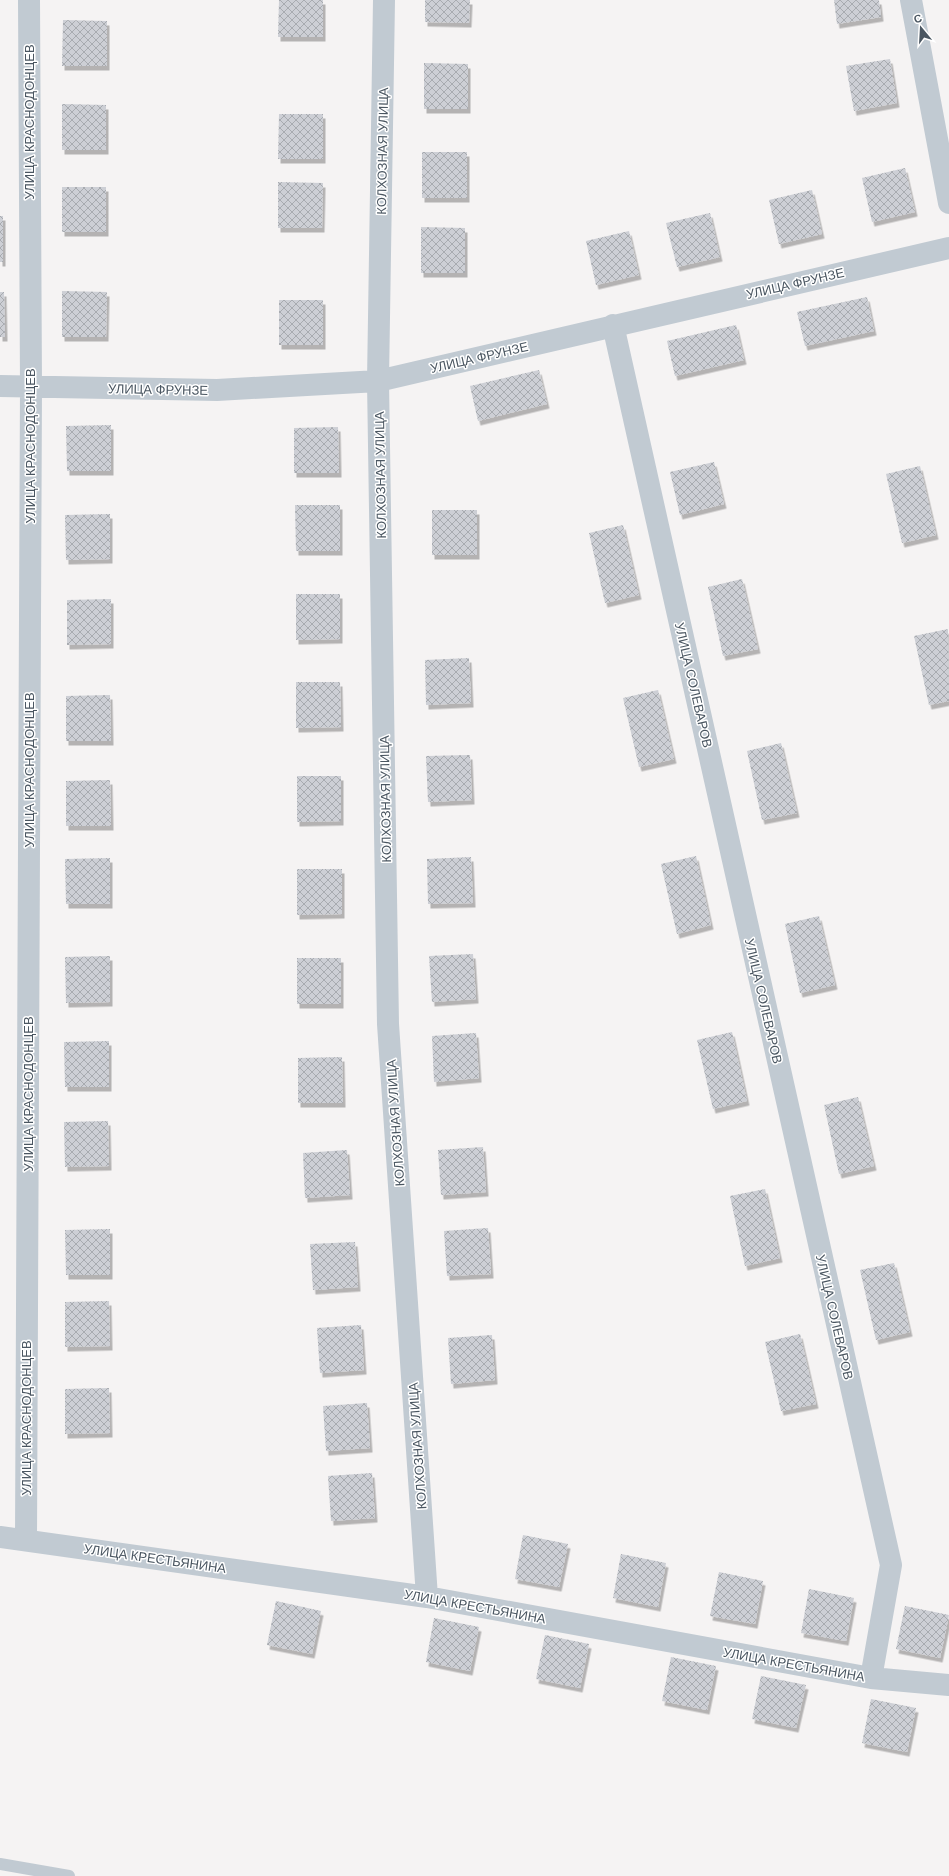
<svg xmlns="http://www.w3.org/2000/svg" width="949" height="1876" font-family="Arial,sans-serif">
  <defs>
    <pattern id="building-cross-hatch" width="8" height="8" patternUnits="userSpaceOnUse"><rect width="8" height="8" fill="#cdcfd5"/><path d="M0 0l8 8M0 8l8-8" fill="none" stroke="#a8abb0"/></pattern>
    <filter id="shadow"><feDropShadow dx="2.5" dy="4.5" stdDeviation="0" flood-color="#0004"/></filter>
  </defs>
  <rect width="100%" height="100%" fill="#f5f3f3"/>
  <path fill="url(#building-cross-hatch)" filter="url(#shadow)" d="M279,0H323V37H278Z
    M425,0H470L469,23L425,22Z
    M834,0H879L881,17L837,24Z
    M63,20L107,21V66H62Z
    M890,59L897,103L854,111L846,66Z
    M424,63L468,64V109H424Z
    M62,104L106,105V150H62Z
    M279,114H323V159H278Z
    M422,152H467V198H422Z
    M905,168L915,212L872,222L862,178Z
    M278,182L323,183L322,228H278Z
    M62,187H106V232H62Z
    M812,190L822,234L779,244L769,200Z
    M710,213L720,257L677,267L666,223Z
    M0,216H3V262H0Z
    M421,227L465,228V273H421Z
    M629,231L639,275L596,285L586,241Z
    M62,291L107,292L106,337H62Z
    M0,292H4L5,337H0Z
    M867,297L874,331L805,346L797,312Z
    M279,300H323V345H279Z
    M736,325L744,360L675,376L667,341Z
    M539,370L547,404L478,421L470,386Z
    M111,425V471H67L66,426Z
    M338,427L339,473H294V428Z
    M714,462L724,504L680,515L670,472Z
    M920,466L936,535L902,543L886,474Z
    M295,505H340V551H296Z
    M432,510H477V555H432Z
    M110,514V559L66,560L65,515Z
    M623,525L639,595L605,603L589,533Z
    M742,579L758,649L723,656L708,587Z
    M296,594H340V639L296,640Z
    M111,599V644L67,645V600Z
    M948,629L949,701L929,705L914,636Z
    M469,658L471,703L426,705L425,660Z
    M296,682H340L341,727L296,728Z
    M658,690L674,759L639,767L623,698Z
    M110,695L111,741H66V696Z
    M781,743L797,813L762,820L747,751Z
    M470,755L472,800L428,802L426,756Z
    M297,776H341V821L297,822Z
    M110,780L111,826H66V781Z
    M696,856L711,925L677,934L661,864Z
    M471,857L473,903L428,904L427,859Z
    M110,858V904H66L65,859Z
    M297,869H342V914L297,915Z
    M819,916L835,985L800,993L785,924Z
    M473,954L476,999L432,1002L429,956Z
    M110,956V1002L66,1003L65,957Z
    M297,958H341V1004H297Z
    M732,1032L747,1101L713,1109L697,1040Z
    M476,1033L479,1078L434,1082L432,1036Z
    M109,1041V1087H65L64,1042Z
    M342,1057L343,1103H298V1058Z
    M858,1097L874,1166L839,1174L824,1105Z
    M108,1121L109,1166L65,1167L64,1122Z
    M483,1147L486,1192L441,1195L438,1150Z
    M347,1150L350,1195L305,1198L303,1153Z
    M765,1189L780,1258L745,1266L730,1196Z
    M488,1228L491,1274L447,1276L444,1231Z
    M110,1229V1275H66L65,1230Z
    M355,1242L358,1287L313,1290L310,1244Z
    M894,1263L910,1332L876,1340L860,1270Z
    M109,1301L110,1346L65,1347V1302Z
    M361,1325L364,1370L320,1373L317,1328Z
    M800,1334L816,1404L781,1411L765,1342Z
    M492,1335L495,1380L451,1384L448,1338Z
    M109,1388L110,1433L65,1434V1389Z
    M367,1403L370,1448L326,1451L323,1406Z
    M372,1473L375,1518L331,1521L328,1476Z
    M523,1535L568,1544L559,1587L515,1579Z
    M621,1554L666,1563L658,1607L613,1598Z
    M719,1572L763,1581L755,1624L710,1616Z
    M809,1589L854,1598L846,1641L801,1633Z
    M276,1601L321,1611L312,1654L267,1645Z
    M905,1606L949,1615L940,1658L896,1649Z
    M434,1618L479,1627L470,1671L426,1662Z
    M545,1635L589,1644L580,1688L536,1679Z
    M671,1657L716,1666L707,1710L662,1701Z
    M761,1676L806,1685L796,1728L752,1719Z
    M871,1699L916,1708L907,1752L862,1743Z"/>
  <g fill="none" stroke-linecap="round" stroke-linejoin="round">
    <path stroke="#c1cad2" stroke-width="12" d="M0,1864L69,1876"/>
    <path stroke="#c1cad2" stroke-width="22" d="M384,0L378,381L388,1024L427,1597
      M911,0L949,203
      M613,325L891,1565L871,1678
      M0,386L217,390L378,381L949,248
      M0,1537L427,1597L871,1678L949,1685
      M26,1539L31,387L29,0"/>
  </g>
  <g text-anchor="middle" stroke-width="3" stroke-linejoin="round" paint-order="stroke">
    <g font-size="13" fill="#4a5661" stroke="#fff">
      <text transform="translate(29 122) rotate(-90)" y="5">УЛИЦА КРАСНОДОНЦЕВ</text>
      <text transform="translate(382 151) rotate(-89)" y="5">КОЛХОЗНАЯ УЛИЦА</text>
      <text transform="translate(795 283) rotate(-13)" y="5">УЛИЦА ФРУНЗЕ</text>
      <text transform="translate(479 357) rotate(-13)" y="5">УЛИЦА ФРУНЗЕ</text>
      <text transform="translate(158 389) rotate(1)" y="5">УЛИЦА ФРУНЗЕ</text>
      <text transform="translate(30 446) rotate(-90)" y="5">УЛИЦА КРАСНОДОНЦЕВ</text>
      <text transform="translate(380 475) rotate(-91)" y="5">КОЛХОЗНАЯ УЛИЦА</text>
      <text transform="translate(694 685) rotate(77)" y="5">УЛИЦА СОЛЕВАРОВ</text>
      <text transform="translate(29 770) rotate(-90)" y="5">УЛИЦА КРАСНОДОНЦЕВ</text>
      <text transform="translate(385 799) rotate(-91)" y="5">КОЛХОЗНАЯ УЛИЦА</text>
      <text transform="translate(764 1001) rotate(77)" y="5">УЛИЦА СОЛЕВАРОВ</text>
      <text transform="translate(28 1094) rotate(-90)" y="5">УЛИЦА КРАСНОДОНЦЕВ</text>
      <text transform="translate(395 1123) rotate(-94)" y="5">КОЛХОЗНАЯ УЛИЦА</text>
      <text transform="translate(835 1317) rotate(77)" y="5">УЛИЦА СОЛЕВАРОВ</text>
      <text transform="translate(26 1418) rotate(-90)" y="5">УЛИЦА КРАСНОДОНЦЕВ</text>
      <text transform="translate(417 1446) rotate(-94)" y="5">КОЛХОЗНАЯ УЛИЦА</text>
      <text transform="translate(155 1558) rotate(8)" y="5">УЛИЦА КРЕСТЬЯНИНА</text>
      <text transform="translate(475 1606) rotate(10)" y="5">УЛИЦА КРЕСТЬЯНИНА</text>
      <text transform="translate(794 1664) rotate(10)" y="5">УЛИЦА КРЕСТЬЯНИНА</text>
    </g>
  </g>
  <g transform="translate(921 28) rotate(342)" stroke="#ffffff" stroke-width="3" paint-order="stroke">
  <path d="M0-3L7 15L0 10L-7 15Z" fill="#4a5661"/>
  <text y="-6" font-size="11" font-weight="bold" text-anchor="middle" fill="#4a5661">С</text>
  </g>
</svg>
